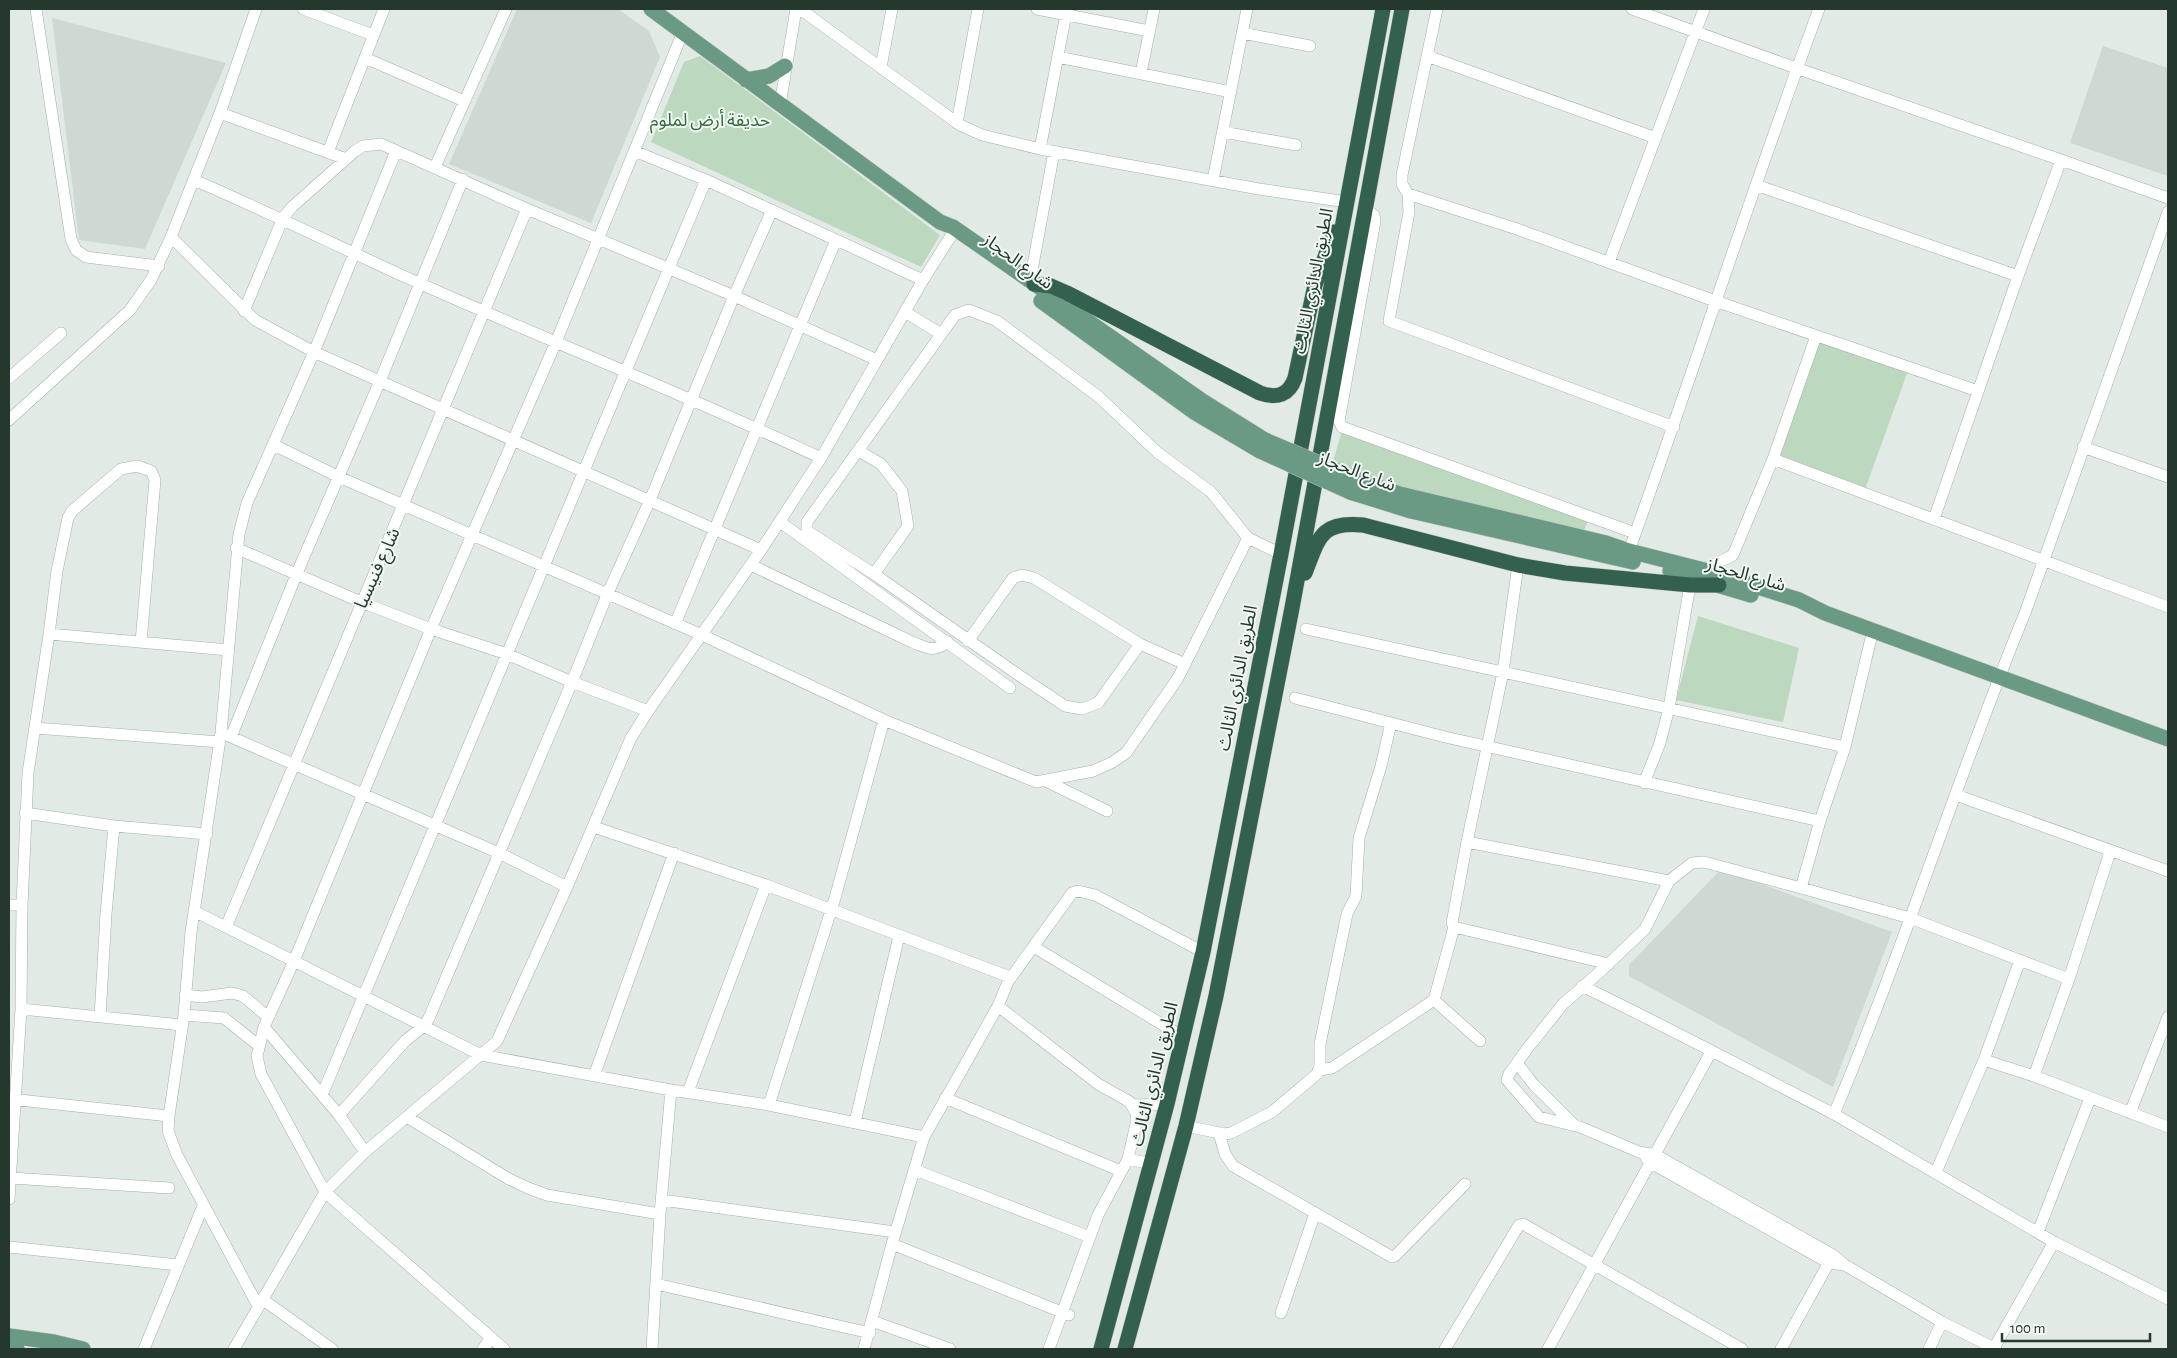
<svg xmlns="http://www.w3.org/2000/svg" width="2177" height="1358" font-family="'Alegreya Sans','Noto Sans Arabic',sans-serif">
  <rect width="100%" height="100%" fill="#e1eae4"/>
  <path fill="#cfd9d3" d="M517,9H618L649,31L660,57L591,223L449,164Z
    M52,18L226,63L145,249L79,240Z
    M2103,46L2168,68V176L2070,143Z
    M1721,869L1892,932L1833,1087L1629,976V965Z"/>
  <path fill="#bcd8be" d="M700,56L940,235L921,267L651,142L684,62Z
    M1816,336L1909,368L1864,492L1773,459Z
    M1343,428L1590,517L1581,536L1331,468Z
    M1698,616L1799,648L1783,722L1676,700Z"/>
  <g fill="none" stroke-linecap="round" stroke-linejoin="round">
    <defs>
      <path id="minor" d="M36,9L71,239L76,250L86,257L159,266
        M303,9L373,35
        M800,9L960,125L982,135L1040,149L1259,189L1347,202
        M1037,9L1149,31
        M1437,9L1402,175V184L1408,194L1409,212L1389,321L1674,427
        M1632,9L1796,68L2061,160L2018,276L1934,519
        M1242,33L1310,46
        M1427,56L1656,138
        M1058,57L1231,92
        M365,58L464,101
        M881,67L892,9
        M1141,73L1154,9
        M780,105L796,9
        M220,113L346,159
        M957,123L978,9
        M1223,132L1296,145
        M1040,149L1066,14
        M634,151L706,180L923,280
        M328,152L384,9
        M2061,160L2168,198
        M435,167L506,9
        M194,180C271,213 345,250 421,284C554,343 689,396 821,458
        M1213,180L1247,9
        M1756,185L2018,276
        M1408,194L1517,229L1715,301L1978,391
        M1365,209L1374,215L1375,221L1339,421L1342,427L1635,533
        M171,237L255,320L314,352L761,550
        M1609,262L1704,9
        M1030,281L1054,152
        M244,311L283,218L292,207L355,151L363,146L381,144L527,209L734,296L877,360
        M905,312L941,334
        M9,378L61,333
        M9,420L130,310L151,280L171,237L220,113L256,9
        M274,445L339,477L702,635L884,720L1036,782L1093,771L1111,763L1126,753L1178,678L1248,538
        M2083,447L2168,477
        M859,451L881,464L902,491L908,526L874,574
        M1773,459L2168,607
        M780,522L1010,688
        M236,548L361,602L431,629L507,654L572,682L648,711
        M1629,551C1694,371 1752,188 1819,9
        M751,565L912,642C928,648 932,653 948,642
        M1704,570L1733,555L1773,459L1816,336
        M675,624L836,240
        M1306,629L1845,747
        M1873,630L1845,747L1820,821L1801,888L1910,918L2069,979
        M49,634L229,650
        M968,641L1013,578L1022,575L1034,578L1140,644L1185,664
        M1140,644L1098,703L1082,709L1065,706L1020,676L874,574L807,531V522L955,315L969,310L997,321L1099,397L1157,452L1211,492L1248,538L1281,554
        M1295,698L1445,737L1820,821
        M35,728L220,742
        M224,734L499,853L567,887
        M231,737L297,573L380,381L463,179
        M1046,781L1107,811
        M1644,783L1660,743L1669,708L1690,585
        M1956,795L2168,871
        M25,813L114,826L207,834
        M594,827L766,885L1010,977L998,1006L924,1137L892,1244L864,1349
        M1467,842L1669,881L1692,863L1704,862L1801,888
        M2110,852L2069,979L2034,1076L2168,1127
        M1669,881L1645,929L1602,970L1563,1004L1527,1049L1509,1074L1507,1080L1539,1117L1580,1127L1639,1152L1656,1155L1833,1255L1845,1265L1942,1322L1996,1349
        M9,905H22
        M194,911L481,1055L671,1090L769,1105L924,1137
        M226,927L527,209
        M1454,927L1609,964
        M1034,947L1183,1037
        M1010,979L1072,893L1078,891L1095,895L1203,952
        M1582,986C1667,1027 1750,1071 1834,1114C1904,949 1957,778 2025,613L2168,212
        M185,995L202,997L232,993L243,996L268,1017
        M1434,1000L1480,1041
        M998,1006L1098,1084L1130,1102L1136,1113V1124L1128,1159L1098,1215L1049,1349
        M21,1009L182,1025
        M184,1015L224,1018L258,1045
        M100,1017L106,914L114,826
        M264,1027L339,1115L365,1152
        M1984,1060L2034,1076
        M1517,1063L1534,1085L1573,1124
        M1319,1070L1332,1068L1434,1000L1454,927L1452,923L1467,842L1503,672L1518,565
        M594,1076L674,853
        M688,1092L766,885
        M322,1095L706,180
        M945,1098L1121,1171
        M10,1099L169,1116
        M769,1105L835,898L884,720
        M1133,1105L1167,1104
        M2130,1113L2168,1017
        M1834,1114L2054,1242
        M339,1115L405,1041L424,1026L429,1018L572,682L607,595L650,500L734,296L772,210
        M407,1117L509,1179L528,1188L547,1195L660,1214
        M855,1122L899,936
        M1186,1126L1224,1134L1231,1133L1272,1112L1317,1074L1320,1066V1044L1347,914L1356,896L1359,838L1381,766L1391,723
        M1219,1133L1225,1154L1233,1166L1392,1257L1395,1256L1465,1184
        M1646,1158L1651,1163L1829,1263L1844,1265
        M1128,1159L1152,1164
        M915,1170L1090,1237
        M1936,1172L1984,1060L2020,960
        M11,1178L169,1188
        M9,1199L21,1009L22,905L28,773L49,634L57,571L68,518L72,511L121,469L137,466L151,471L155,480L141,642
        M662,1200L895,1232
        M2038,1232L2090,1098
        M892,1244L1069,1315
        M9,1247L178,1265
        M656,1284L870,1333
        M262,1299L332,1349
        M258,1306L177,1155L168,1131L169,1116L184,1015L191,932L221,733L239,534L247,503L314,352L396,151
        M1281,1313L1315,1213
        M872,1321L950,1349
        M1994,1348L2054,1242L2168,1299
        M144,1349L203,1206
        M234,1349L325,1192L261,1074L257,1056L264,1027L294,961L431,629L556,342L683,32
        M483,1349L490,1339
        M504,1349L325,1192L365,1152L497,1041L567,887L631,738L648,711L761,550L821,458L923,280L951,236
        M652,1349L660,1214L671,1090
        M1445,1349L1519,1225L1523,1224L1742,1349
        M1548,1349L1711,1052
        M1781,1349L1832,1257
        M1929,1349L1942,1322"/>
      <path id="major" d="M651,9L940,222L953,227L1201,400L1265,440
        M746,80L769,76L785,66
        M1041,301L1194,412L1260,451
        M1354,478L1400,494L1606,543L1629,551L1704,570L1799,600L1825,613L2168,739
        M1350,492L1411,511L1633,562
        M1670,571L1751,595
        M9,1336L54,1342L83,1349
        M9,1348L17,1349"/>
      <path id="highway" d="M1034,284L1051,286L1067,293L1260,393C1277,399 1289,395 1295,378L1315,285L1334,232
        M1305,573C1319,538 1320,521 1363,525L1518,565L1565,573L1690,585H1719
        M1101,1349L1167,1104L1203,952L1281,554L1383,9
        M1125,1349L1186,1126L1216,996L1292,608L1402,9"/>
    </defs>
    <use href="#minor" stroke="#a5b1aa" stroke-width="12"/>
    <use href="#major" stroke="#c2c7c4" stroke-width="16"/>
    <use href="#highway" stroke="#c2c7c4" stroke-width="16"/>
    <use href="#minor" stroke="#fff" stroke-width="11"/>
    <use href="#major" stroke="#6b9a84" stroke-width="15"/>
    <use href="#highway" stroke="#33614e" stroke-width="15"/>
    <defs>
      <path id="major-bridge" d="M1265,440L1354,478
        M1260,451L1350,492"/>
    </defs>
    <use href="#major-bridge" stroke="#c2c7c4" stroke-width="16" stroke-linecap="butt"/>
    <use href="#major-bridge" stroke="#6b9a84" stroke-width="15"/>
  </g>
  <g text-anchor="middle" stroke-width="4" stroke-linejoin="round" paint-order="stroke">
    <g font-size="18" fill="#336a3d" stroke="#f1f7f3">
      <text x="710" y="126">حديقة أرض لملوم</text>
    </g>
    <g font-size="18" fill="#24382e" stroke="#f1f7f3">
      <text transform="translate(1018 261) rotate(36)" y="6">شارع الحجاز</text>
      <text transform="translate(1313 281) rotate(-79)" y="6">الطريق الدائري الثالث</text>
      <text transform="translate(1357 471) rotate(21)" y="6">شارع الحجاز</text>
      <text transform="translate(377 568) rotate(-66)" y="6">شارع فنيسيا</text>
      <text transform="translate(1746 574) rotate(16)" y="6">شارع الحجاز</text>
      <text transform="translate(1237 678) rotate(-79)" y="6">الطريق الدائري الثالث</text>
      <text transform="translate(1154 1074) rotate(-76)" y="6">الطريق الدائري الثالث</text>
    </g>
  </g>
  <rect width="2177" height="1358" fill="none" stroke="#24382e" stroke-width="20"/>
  <path d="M2002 1333v8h148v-8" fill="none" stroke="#24382e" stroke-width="2.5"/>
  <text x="2010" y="1333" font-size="15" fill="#24382e" stroke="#f1f7f3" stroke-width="4" paint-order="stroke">100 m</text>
</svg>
